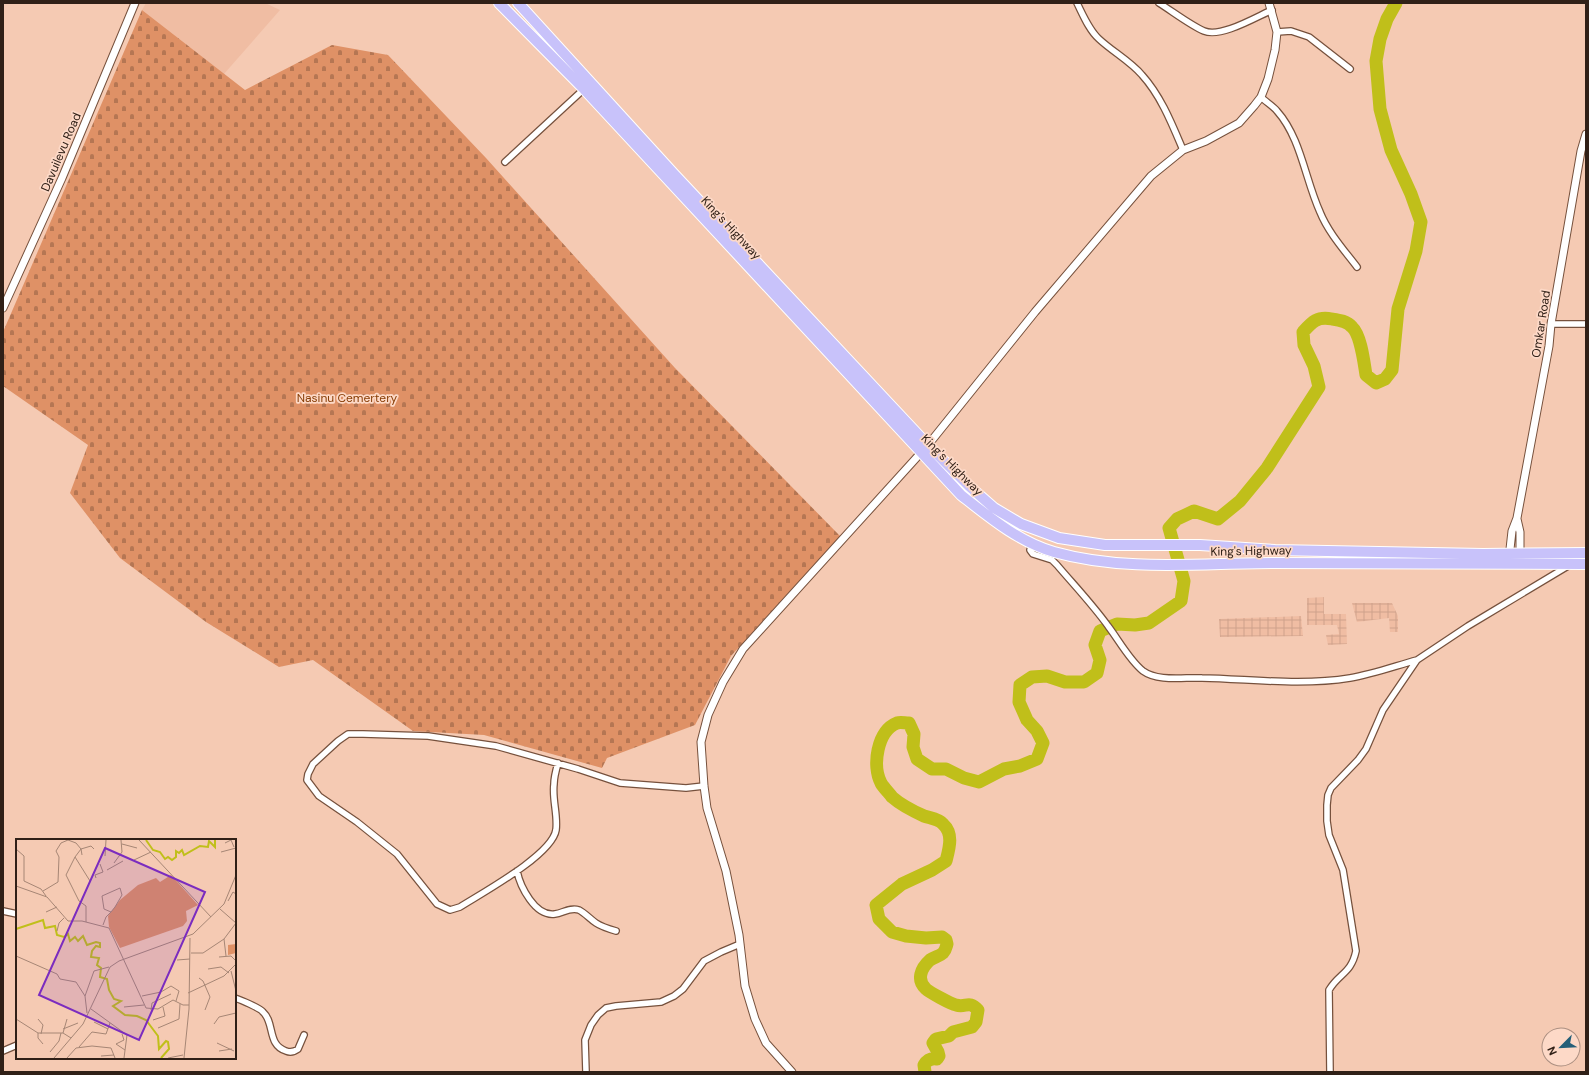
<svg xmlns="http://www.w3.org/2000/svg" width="1589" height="1075" font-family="'DM Sans',sans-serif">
  <defs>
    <pattern id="industrial-grid" width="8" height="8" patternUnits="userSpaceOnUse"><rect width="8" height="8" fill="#f0bda3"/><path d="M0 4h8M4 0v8" fill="none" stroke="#cea28c"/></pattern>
    <pattern id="cemetery-stones" width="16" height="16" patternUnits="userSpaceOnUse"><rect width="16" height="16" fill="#df9166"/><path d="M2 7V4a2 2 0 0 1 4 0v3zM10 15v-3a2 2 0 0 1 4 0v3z" fill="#b57653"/></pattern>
  </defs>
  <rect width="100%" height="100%" fill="#f5cab3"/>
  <path fill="#f0bda3" d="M146,3H265L280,10L224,74L142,10Z"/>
  <path fill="url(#industrial-grid)" d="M1324,597V614H1346L1347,644L1328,645L1326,635L1339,634L1337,625H1307V598Z
    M1352,603H1392L1398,616V632H1390L1389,618L1357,622Z
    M1301,616L1303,636L1220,637L1219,619Z"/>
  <path fill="url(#cemetery-stones)" d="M142,10L245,90L332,45L388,55L486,158L675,368L840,536L731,656L695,725L607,758L602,768L484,735L413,731L313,660L279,667L206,622L120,558L70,493L88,445L3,386V332Z"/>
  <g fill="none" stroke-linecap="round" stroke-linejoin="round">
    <path stroke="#c0bf1a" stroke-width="13" d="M925,1072L924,1065C927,1060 931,1058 937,1059L939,1056L938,1052L933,1043L936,1039L949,1036L953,1032L972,1027L976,1022L978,1010C969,1000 966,1008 956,1005C951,1004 929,992 926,989C916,980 921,968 930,960C934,957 940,956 943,953C946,950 946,947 947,944L946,940L942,937L926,938L906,936L892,932L879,919L876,905L902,884L932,870L946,861C949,849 954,834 943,824C939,819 930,818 924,816C913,811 901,805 892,797C889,793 883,787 881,783C872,766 877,731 897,723C900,722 905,723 909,723L914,734L913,747L917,759L932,769H946L964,778L979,782L1004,769L1020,766L1037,759L1043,743L1037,731L1027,720L1019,702L1020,685L1032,677L1047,676L1065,682H1084L1097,673L1100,660L1095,645L1100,631L1117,624L1135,625L1149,623L1181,601L1184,581L1169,528L1177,519L1194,511L1218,519L1240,501L1267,468L1319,387L1314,366L1304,345L1303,332C1312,322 1317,316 1332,319C1339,320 1347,321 1352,327C1361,335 1364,363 1366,375L1376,383L1385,379L1392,370L1398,309L1416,251L1421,222L1411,194L1391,150L1380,109L1376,61L1380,39L1387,19L1396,3"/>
    <defs>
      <path id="minor" d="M1077,3C1083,15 1089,30 1099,39C1113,52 1130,61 1142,75C1161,96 1172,124 1183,150
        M1159,3C1172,11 1190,25 1204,31C1221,38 1256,17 1272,10
        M1277,32L1291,31L1309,37L1350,69
        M1261,97C1266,102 1273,106 1277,111C1301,138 1305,179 1320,212C1328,232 1344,250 1357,267
        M505,162L584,89
        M1551,324H1586
        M1032,543L1030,550L1033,554L1052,560L1057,565C1074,585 1093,605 1108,626C1118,639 1130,661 1143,671C1158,682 1185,677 1202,678C1251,679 1301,686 1350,678C1373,674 1395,666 1417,660
        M558,763C556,770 554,777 554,784C552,799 558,815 556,830C552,855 482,893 460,907L450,910L437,904L397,854L357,822L319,796L307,780L308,774L313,764L338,741L348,734H363L428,736L496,746L578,769L620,783L686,788L704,786
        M517,871C520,886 535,917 555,914C563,913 570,907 579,910C585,913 590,919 596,923C602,927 609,929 616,931
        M3,911L17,914
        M235,998C241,1000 260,1008 263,1012C275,1023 267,1045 286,1051C291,1053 294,1052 298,1049L304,1035
        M3,1051L17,1045
        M586,1072L585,1040L591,1025L598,1015L606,1008L616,1006L661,1002L674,996L683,989L704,961L721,952L740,944
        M1330,1072L1329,990C1339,973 1351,974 1356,951L1343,870L1329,835L1327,821V805L1328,795L1331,788L1358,760L1366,749L1383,710L1417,660L1468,626L1568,566"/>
      <path id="tertiary" d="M3,308L62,178L135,3
        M1517,519L1520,532V558
        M1509,558L1512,531L1517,518L1549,346L1551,324L1581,151L1586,134
        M792,1072L766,1043L755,1019L745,986L739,935L726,871L707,808L704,786L701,742L708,715L723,682L743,649L928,445L1035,312L1151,176L1183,150L1206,141L1239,123L1254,106L1261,97L1268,79L1275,50L1277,32L1269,3"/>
      <path id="trunk" d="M499,3L584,89L961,495C989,517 1019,542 1054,552C1125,572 1200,563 1273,563C1377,563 1482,564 1586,564
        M518,3L674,174L924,441L969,486L994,508L1021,524L1059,538L1105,545H1200L1275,550L1483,554L1586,553"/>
    </defs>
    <use href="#minor" stroke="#76513d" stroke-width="8"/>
    <use href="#tertiary" stroke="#76513d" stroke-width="9"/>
    <use href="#trunk" stroke="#fff" stroke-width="12"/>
    <use href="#minor" stroke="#fff" stroke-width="5.5"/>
    <use href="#tertiary" stroke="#fff" stroke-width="7"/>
    <use href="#trunk" stroke="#c8c2fa" stroke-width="10"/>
  </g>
  <g text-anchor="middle" stroke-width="3.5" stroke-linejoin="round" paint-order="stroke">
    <g font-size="12" fill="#302017" stroke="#fdd9c7">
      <text transform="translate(61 152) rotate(-67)" y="4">Davuilevu Road</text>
      <text transform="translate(731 228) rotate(47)" y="4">King's Highway</text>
      <text transform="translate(1541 324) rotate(-81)" y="4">Omkar Road</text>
      <text transform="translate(952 465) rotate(45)" y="4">King's Highway</text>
      <text transform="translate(1251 551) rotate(-1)" y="4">King's Highway</text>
    </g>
    <g font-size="12" fill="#873d05" stroke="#fdd9c7">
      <text x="347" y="402">Nasinu Cemertery</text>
    </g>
  </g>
  <g transform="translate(16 839)">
    <rect width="220" height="220" fill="#f5cab3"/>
    <path d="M220,105V114L212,116V106Z" fill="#df9166"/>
    <path d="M155,36L182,66L170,72L171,82L167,87L104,109L93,88L92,77L104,61L122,46L140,39L144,43Z" fill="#df9166"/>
    <path fill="none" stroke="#c0bf1a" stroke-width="2" d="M130,1L137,11L144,13L149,20L152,18L156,21L160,18V12L163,14L166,11L168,16L184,7L192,8L193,2L199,8V1M0,90L27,81L29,89L39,87L41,96L48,98L52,95L54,102L59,98L62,102L67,97L71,106L80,103L84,104V108L80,107L76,112L75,118L83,119L81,126L85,129L84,138L91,140L93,151L98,160L105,162L97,167L109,176L121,177L130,181L142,197L143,210L150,202L152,203L153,210L145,219"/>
    <path fill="none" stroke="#a68675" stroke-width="1" d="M123,1L195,78M209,4L215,1L218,8M106,5L121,9M0,10L8,17V42L25,50L30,57M205,13L220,9M66,16L65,10L75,7L78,10M89,17L90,1M118,21L135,13M98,24L106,13L105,1M91,31L107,22M80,39L79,36L87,33L84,25M0,47L31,58L52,82H66L93,89L130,169L142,170L157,161L167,166H173M27,52L42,43L43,18L40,12L45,4L52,1L60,4L65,10L59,18M212,62L217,53L220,55M204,70L220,84M30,73L41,68M70,83V67L63,62L50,36L59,18L74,42M87,86L90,78L95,73L99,68L106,56L104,49L86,57L88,70L95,73M41,92L43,84L48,79M175,114H187L208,100M0,117L41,135L44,140L60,143L69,157L71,174M210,117L208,100L220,84M203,118L215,117L220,122M161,121L174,120M192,130L205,128L213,134M215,132L220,152M183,139L187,142L194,158L189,171M172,154L208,137L220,125M69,157L78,132L93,128M126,157L145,153L155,147L163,152L160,162M220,158V172M108,168L128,166M75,170L111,196L108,219M135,171L136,164L155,155M0,180L22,194H47L55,199M22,180L27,186L25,195M137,181L149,177L147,168M78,183L92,190M198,185L203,178L220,174M142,189L163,180L164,165M47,190L62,184M22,194V199L27,205M47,194L51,180M106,195L108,201L100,205L109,211M201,204L218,212M63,208L76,193L90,195L94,184M203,212L216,210M34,213L43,202L45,194M85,217L98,216M38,219L67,185L94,128L103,122L177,95L208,65L220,36M51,219L60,209L76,207L95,209L99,219M152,219L167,216M168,219L173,170L174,99"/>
    <path fill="#7b2cbf" fill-opacity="0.15" stroke="#7b2cbf" stroke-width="2" d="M89,9L189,53L123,201L23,156Z"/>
    <rect width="220" height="220" fill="none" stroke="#302017" stroke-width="2"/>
  </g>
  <rect width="1589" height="1075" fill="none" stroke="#302017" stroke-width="8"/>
  <g transform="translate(1561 1047) rotate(246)"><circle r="19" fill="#fdd9c7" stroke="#ab8f81"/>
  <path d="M0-3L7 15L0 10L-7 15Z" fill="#255f78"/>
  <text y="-6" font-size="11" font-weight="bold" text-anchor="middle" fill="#302017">N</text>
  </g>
</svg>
